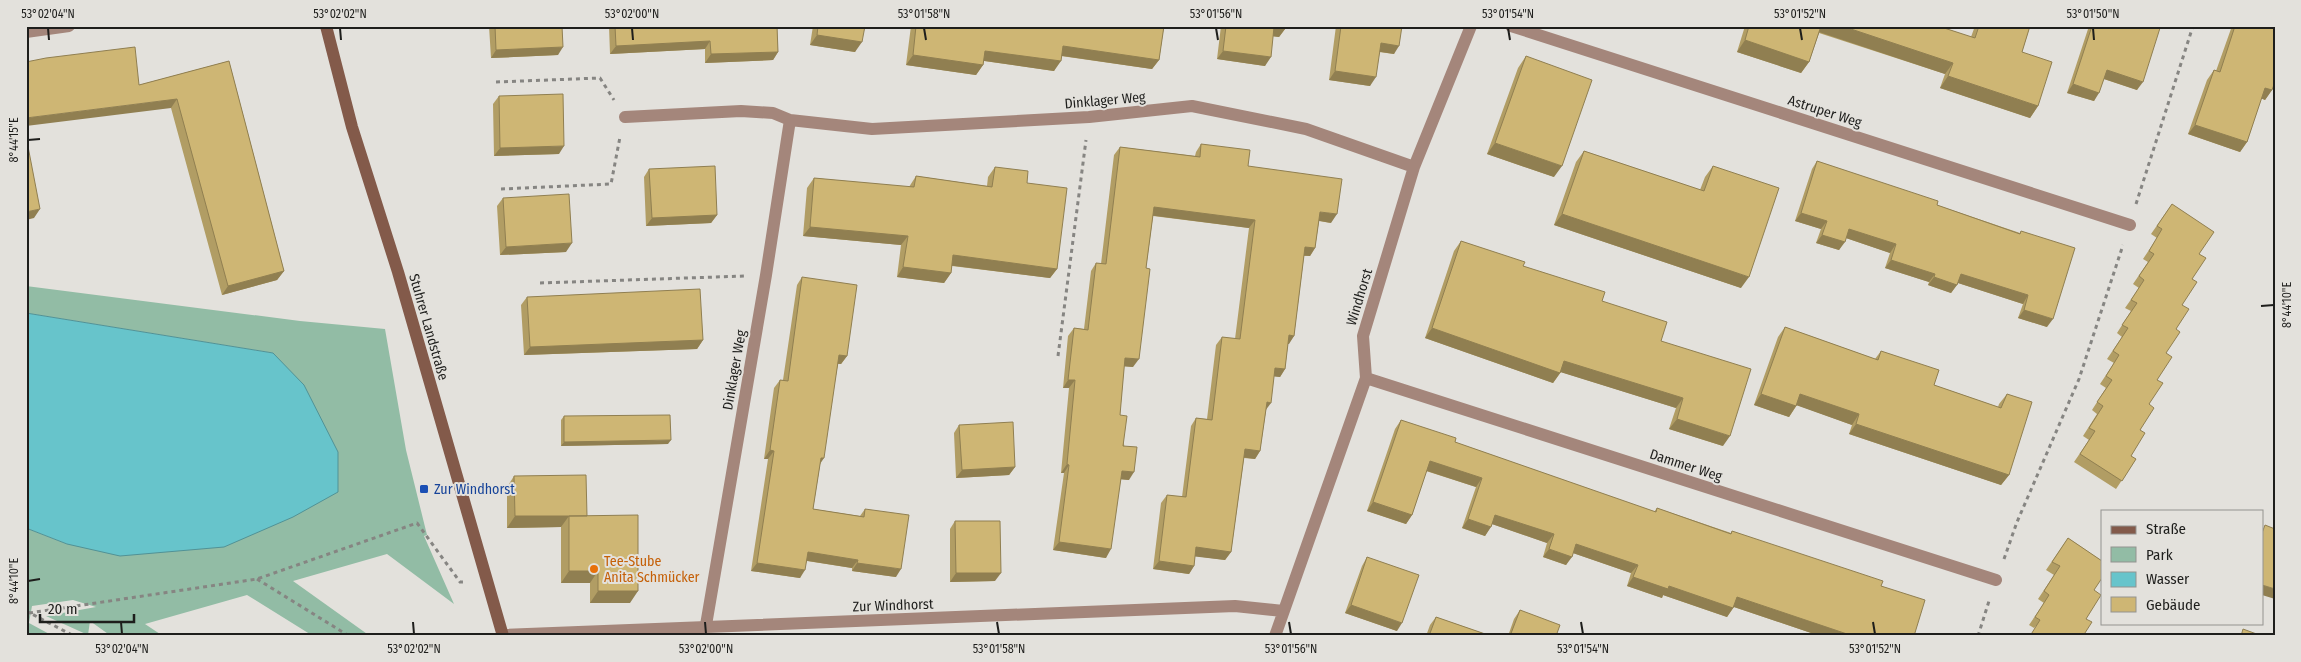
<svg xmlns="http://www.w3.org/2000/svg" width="2301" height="662" font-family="'Fira Sans Condensed',sans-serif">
  <rect width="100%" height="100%" fill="#e3e1dc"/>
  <path fill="#92bca5" d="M26,286L300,321L385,329L406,450L427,535L424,536L454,604L387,554L293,581L370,636H313L247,595L145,624L163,636H111L90,621L88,635L46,616L96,607L73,600L32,606L29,623L53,636H26V528L67,544L273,353L26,313Z"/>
  <path fill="#67c4cb" stroke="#519296" d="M26,313L273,353L304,385L338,452V492L293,517L224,547L120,556L67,544L26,528Z"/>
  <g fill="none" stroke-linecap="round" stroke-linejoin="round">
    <path stroke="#868582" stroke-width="3" stroke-dasharray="4 4" stroke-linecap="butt" d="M496,82L600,78L614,100
      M501,189L611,184L620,137
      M2136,204L2193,26
      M540,283L745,276
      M1058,356L1086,140
      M2004,559L2017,522L2079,379L2123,245
      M257,579L349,636
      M26,611L74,636
      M29,613L257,579L417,523L460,582H466
      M1978,636L1989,601"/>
    <path stroke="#a4867b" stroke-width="12" d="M1511,26L2130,225
      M26,32L69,26
      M625,117L741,111L773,113L790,120L872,129L1089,117L1192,106L1306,129L1414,167
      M1366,378L1996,580
      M706,625L766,275L790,120
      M503,635L1235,606L1283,611
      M1275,636L1366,378L1363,336L1414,167L1471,26"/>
    <path stroke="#835a4a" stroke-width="12" d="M326,26L352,127L398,272L503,636"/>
  </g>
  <path fill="#b19d64" d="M489,26H562L558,55L491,58Z
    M609,26H777L778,52L773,60L705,63V49L610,54Z
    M813,26H865L855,52L810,45Z
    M911,26H1164L1159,60L1152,69L1061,56L1054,71L984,61L983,65L976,75L906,65Z
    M1221,26H1285V29L1279,37L1273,36L1265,66L1217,59Z
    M1336,26H1402L1394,54L1379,52L1370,86L1329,80Z
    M1745,26H1938L1971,37L1975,26H2030L2022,52L2038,106L2030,118L1940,88L1945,74L1819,33L1809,62L1801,73L1737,52Z
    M2089,26H2154L2137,90L2104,79L2094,101L2067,93Z
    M2232,26H2275L2272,90L2265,100L2261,98L2247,142L2240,152L2188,134L2207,80L2214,70L2216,71Z
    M1526,56L1554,177L1487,154L1518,68Z
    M229,61L284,271L277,280L222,295L171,108L139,85Z
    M499,96L559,154L494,156L493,104Z
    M1201,144L1248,166L1331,223L1319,221L1315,248L1310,256H1304L1294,336L1288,344L1285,369L1280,377L1274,376L1266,410L1260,451L1255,459L1244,458L1231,552L1225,560L1195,556L1194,566L1189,574L1153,569L1161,503L1167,495L1182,497L1191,426L1196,418L1207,419L1216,345L1222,337L1235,339L1249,228L1153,216L1133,367L1124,366L1120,415L1129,480L1121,479L1106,558L1053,550L1064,473H1061L1069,388H1063L1068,336L1074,328L1084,329L1091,271L1096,263L1101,264L1114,155L1120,147L1195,156L1196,152Z
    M1584,151L1700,190L1705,177L1713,166L1741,288L1554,225L1576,162Z
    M1817,161L1937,205L2020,233L2021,231L2047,327L2018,318L2023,304L1958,283L1951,293L1928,285L1929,282L1885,268L1890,253L1846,238L1839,250L1816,243L1821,229L1795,221L1812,169Z
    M995,167L1027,183L1057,269L1050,278L952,266L951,273L944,283L897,277L901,245L803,236L807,188L814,178L909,187L916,176L987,186L988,177Z
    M649,169L717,215L711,223L646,226L644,177Z
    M503,198L566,252L500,255L497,206Z
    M2172,204L2199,254L2192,279L2182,305L2176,329L2166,353L2149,404L2131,456L2136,459L2116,489L2074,462L2089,440L2083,436L2097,414L2092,410L2106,388L2100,384L2114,363L2107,359L2122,337L2117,333L2131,311L2125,308L2139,288L2133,284L2148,262L2143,259L2157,238L2151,234Z
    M1461,241L1523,266L1602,301L1723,446L1669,429L1676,408L1561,372L1553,383L1425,338L1454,251Z
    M802,277L847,356L841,364H838L820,465L813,509L860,516L865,509L896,577L852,571V568L807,561L800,578L751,571L768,459H764L774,388L780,380H783L797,285Z
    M527,297L703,340L697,349L524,355L521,305Z
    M1785,327L1875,359L1881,351L1934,385L1998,407L1999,404L2007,394L2009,475L2001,485L1849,434L1852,425L1797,405L1789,417L1754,405L1778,337Z
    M564,416L668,444L561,446V420Z
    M1401,420L1455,442L1654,512L1657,508L1731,533L1732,531L1881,586L1914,636H1820L1734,607L1727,617L1663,595L1662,598L1627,586L1631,573L1573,553L1566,565L1543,557L1547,543L1492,524L1485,536L1462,528L1476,487L1426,471L1412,515L1406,524L1367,511L1395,429Z
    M959,425L1015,467L1009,475L956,478L954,433Z
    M514,476L587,516L630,603H590V583H561V527L507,528V487Z
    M955,521L995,581L950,582V529Z
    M2068,538L2102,561L2034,628L2029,625L2044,603L2038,599L2054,575L2046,570Z
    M1367,557L1397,631L1345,613L1362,566Z
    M1520,610L1556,636H1508L1514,619Z
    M1436,617L1491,636H1426L1430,625Z"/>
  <path fill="#907f51" d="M1819,26H1842L1953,63L1945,74L1816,31Z
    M1274,27L1285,29L1279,37L1269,36Z
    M817,35L862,42L855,52L810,45Z
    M1745,40L1809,62L1801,73L1737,52Z
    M710,41L705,49L610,54L616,46Z
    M1381,43L1399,46L1394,54L1375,51Z
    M1063,46L1159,60L1152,69L1056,55Z
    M563,47L558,55L491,58L496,50Z
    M985,51L1061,61L1054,71L978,60Z
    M1223,51L1271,57L1265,66L1217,59Z
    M778,52L773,60L705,63L711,54Z
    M913,55L983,65L976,75L906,65Z
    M2107,70L2143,82L2137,90L2101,78Z
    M1335,71L1376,77L1370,86L1329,80Z
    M1948,76L2038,106L2030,118L1940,88Z
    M2073,84L2099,93L2094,101L2067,93Z
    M2265,88L2272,90L2265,100L2258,97Z
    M177,99L171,108L26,126V118Z
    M2195,125L2247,142L2240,152L2188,134Z
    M1495,143L1562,166L1554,177L1487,154Z
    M564,146L559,154L494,156L500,148Z
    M1154,207L1255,220L1249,228L1148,215Z
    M40,209L34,218L26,220V212Z
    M1320,212L1337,214L1331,223L1315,220Z
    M1801,213L1827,221L1821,229L1795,221Z
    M1562,214L1749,277L1741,288L1554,225Z
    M717,215L711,223L646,226L652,218Z
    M810,227L908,236L901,245L803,236Z
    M1849,229L1896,244L1890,253L1843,237Z
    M1822,235L1845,242L1839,250L1816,243Z
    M572,243L566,252L500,255L506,247Z
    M1305,247L1315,248L1310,256L1299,255Z
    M953,255L1057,269L1050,278L947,265Z
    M1891,260L1935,274L1929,282L1885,268Z
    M903,267L951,273L944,283L897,277Z
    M284,271L277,280L222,295L228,286Z
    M1961,274L2028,295L2023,304L1955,282Z
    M1934,277L1957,285L1951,293L1928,285Z
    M2024,310L2053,319L2047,327L2018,318Z
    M1432,328L1560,373L1553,383L1425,338Z
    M1289,335L1294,336L1289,344H1284Z
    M703,340L697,349L524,355L530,347Z
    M839,355L847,356L841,364L833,363Z
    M1125,358L1139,359L1133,367L1119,366Z
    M1564,361L1683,398L1676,408L1557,371Z
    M1275,368L1285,369L1280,377L1269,376Z
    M1068,380H1075L1069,388H1063Z
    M1761,394L1796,406L1789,417L1754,405Z
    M1800,394L1859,414L1852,425L1793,404Z
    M1267,402L1271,403L1265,411Z
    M1677,419L1730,436L1723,446L1669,429Z
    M1856,424L2009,475L2001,485L1849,434Z
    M671,440L668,444L561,446L564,442Z
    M1245,449L1260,451L1255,459L1240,457Z
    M770,450L774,451L768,459H764Z
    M821,458H824L818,467Z
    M1430,461L1482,478L1476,487L1424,470Z
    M1067,464L1069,465L1064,473H1061Z
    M1015,467L1009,475L956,478L962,470Z
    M1122,471L1134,472L1129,480L1117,479Z
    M1373,502L1412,515L1406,524L1367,511Z
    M1495,515L1554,534L1547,543L1489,523Z
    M515,516H587H569L561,527L507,528Z
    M1468,519L1491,527L1485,536L1462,528Z
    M1059,542L1111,549L1106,558L1053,550Z
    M1576,544L1638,565L1631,573L1570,552Z
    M1196,547L1231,552L1225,560L1191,556Z
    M1549,549L1572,557L1566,565L1543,557Z
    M808,552L858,560L852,568L802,560Z
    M1159,561L1194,566L1189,574L1153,569Z
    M757,563L805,570L800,578L751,571Z
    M857,563L901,569L896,577L852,571Z
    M569,571H598L590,583H561Z
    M956,573H1001L995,581L950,582Z
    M1633,577L1669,586L1733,608L1727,617L1663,595L1662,598L1627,586Z
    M2262,585L2275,589V599L2262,595Z
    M598,591H638L630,603H590Z
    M1737,597L1853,636H1820L1731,606Z
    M1351,605L1402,623L1397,631L1345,613Z"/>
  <path fill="#ceb674" stroke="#907f51" d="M495,26H562L563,47L496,50Z
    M615,26H777L778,52L711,54L710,41L616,46Z
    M818,26H865L862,42L817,35Z
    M916,26H1164L1159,60L1063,46L1061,61L985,51L983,65L913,55Z
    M1226,26H1285V29L1274,27L1271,57L1223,51Z
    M1341,26H1402L1399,46L1381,43L1376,77L1335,71Z
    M1749,26H1821L1809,62L1745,40Z
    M1842,26H1938L1975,38L1979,26H2030L2022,52L2052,62L2038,106L1948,76L1953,63Z
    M2092,26H2154L2160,28L2143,82L2107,70L2099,93L2073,84Z
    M2235,26H2275V82L2272,90L2265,88L2247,142L2195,125L2214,70L2220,72Z
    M135,47L139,85L229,61L284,271L228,286L177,99L26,118V62L46,58Z
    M1526,56L1592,80L1562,166L1495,143Z
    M563,94L564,146L500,148L499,96Z
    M26,136L40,209L26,212Z
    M1201,144L1250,150L1248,166L1342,179L1337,214L1320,212L1315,248L1305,247L1294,336L1289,335L1285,369L1275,368L1271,403L1267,402L1260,451L1245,449L1231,552L1196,547L1194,566L1159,561L1167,495L1186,497L1196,418L1212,420L1222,337L1240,339L1255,220L1154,207L1146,268L1150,269L1139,359L1125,358L1120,415L1127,416L1123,446L1137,447L1134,472L1122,471L1111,549L1059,542L1069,465L1067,464L1075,380H1068L1074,328L1088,330L1096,263L1106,264L1120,147L1200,157Z
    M1584,151L1704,191L1713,166L1779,188L1749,277L1562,214Z
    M1817,161L1938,201L1937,205L2020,234L2021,231L2075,248L2053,319L2024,310L2028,295L1961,274L1957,285L1934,277L1935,274L1891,260L1896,244L1849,229L1845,242L1822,235L1827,221L1801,213Z
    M715,166L717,215L652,218L649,169Z
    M995,167L1028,171L1027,183L1067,188L1057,269L953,255L951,273L903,267L908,236L810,227L814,178L914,187L916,176L992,187Z
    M569,194L572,243L506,247L503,198Z
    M2172,204L2214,232L2199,254L2206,258L2192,279L2197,282L2182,305L2189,309L2176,329L2180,332L2166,353L2172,357L2157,380L2163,383L2149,404L2154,408L2140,430L2145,433L2131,456L2136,459L2122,481L2080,454L2095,431L2089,428L2103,406L2097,402L2112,380L2106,376L2119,355L2113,351L2128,328L2122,325L2137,303L2131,300L2144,280L2139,276L2154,254L2149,251L2162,229L2157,226Z
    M1461,241L1525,262L1523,266L1605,292L1602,301L1667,322L1661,341L1751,369L1730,436L1677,419L1683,398L1564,361L1560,373L1432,328Z
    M802,277L857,285L847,356L839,355L824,458H821L813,509L864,517L865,509L909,515L901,569L857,563L858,560L808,552L805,570L757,563L774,451L770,450L780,380L788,381Z
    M700,289L703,340L530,347L527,297Z
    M1785,327L1878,360L1881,351L1939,370L1934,385L2001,408L2007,394L2032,402L2009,475L1856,424L1859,414L1800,394L1796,406L1761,394Z
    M670,415L671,440L564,442V416Z
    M1401,420L1456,438L1455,442L1656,512L1657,508L1731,534L1732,531L1883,581L1881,586L1925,600L1914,636H1869L1865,635V636H1853L1737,597L1733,608L1669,586L1668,589L1633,577L1638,565L1576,544L1572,557L1549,549L1554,534L1495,515L1491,527L1468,519L1482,478L1430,461L1412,515L1373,502Z
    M1013,422L1015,467L962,470L959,425Z
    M586,475L587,516H515L514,476Z
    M638,515V591H598V571H569V516Z
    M955,521H1000L1001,573H956Z
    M2265,525L2275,529V589L2262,585V533Z
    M2068,538L2102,561V578L2094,590L2101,595L2086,619L2092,622L2083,636H2030L2040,620L2035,617L2049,595L2044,591L2060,566L2052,562Z
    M1367,557L1419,575L1402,623L1351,605Z
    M1520,610L1560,625L1556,636H1510Z
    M1436,617L1491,636H1429Z
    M2243,629L2262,636H2241Z"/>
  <path fill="none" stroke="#1e1e1c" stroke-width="2" d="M48,28L49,40M340,28L341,40M632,28L633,40M924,28L926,40M1216,28L1218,40M1508,28L1510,40M1800,28L1802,40M2093,28L2094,40M28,140L40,139M2261,306L2274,305M28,581L40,579M121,622L122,634M413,622L414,634M705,622L706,634M997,622L999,634M1289,622L1291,634M1581,622L1583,634M1873,622L1875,634"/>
  <rect fill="#1a4fb4" stroke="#e3e1dc" stroke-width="2" x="419" y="484" width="10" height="10" rx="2.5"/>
  <circle fill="#e8710a" stroke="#e3e1dc" stroke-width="2" cx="594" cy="569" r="5"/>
  <g text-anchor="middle" stroke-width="4" stroke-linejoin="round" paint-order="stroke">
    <g font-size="14" fill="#1e1e1c" stroke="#e3e1dc">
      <text transform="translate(1105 100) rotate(-5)" y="5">Dinklager Weg</text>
      <text transform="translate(1825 111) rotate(18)" y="5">Astruper Weg</text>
      <text transform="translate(1359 297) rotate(-73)" y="5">Windhorst</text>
      <text transform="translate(429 327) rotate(74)" y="5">Stuhrer Landstraße</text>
      <text transform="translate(734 370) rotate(-80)" y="5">Dinklager Weg</text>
      <text transform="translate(1686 465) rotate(18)" y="5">Dammer Weg</text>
      <text transform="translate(893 605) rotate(-2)" y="5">Zur Windhorst</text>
    </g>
    <g font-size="14" fill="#164399" stroke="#e3e1dc" text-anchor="start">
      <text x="434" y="494">Zur Windhorst</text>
    </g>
    <g font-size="14" fill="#c56008" stroke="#e3e1dc" text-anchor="start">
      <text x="604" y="566">Tee-Stube<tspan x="604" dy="16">Anita Schmücker</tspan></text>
    </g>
  </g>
  <rect width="2301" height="662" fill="none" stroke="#e3e1dc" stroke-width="55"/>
  <rect x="2101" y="510" width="162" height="115" fill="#e3e1dc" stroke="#94938f"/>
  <rect x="2111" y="526" width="25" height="8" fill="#835a4a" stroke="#94938f"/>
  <text x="2146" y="534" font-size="15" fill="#1e1e1c">Straße</text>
  <rect x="2111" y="547" width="25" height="15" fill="#92bca5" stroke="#94938f"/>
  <text x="2146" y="560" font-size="15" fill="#1e1e1c">Park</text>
  <rect x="2111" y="572" width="25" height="15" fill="#67c4cb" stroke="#94938f"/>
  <text x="2146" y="584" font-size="15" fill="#1e1e1c">Wasser</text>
  <rect x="2111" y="597" width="25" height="15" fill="#ceb674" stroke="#94938f"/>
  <text x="2146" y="610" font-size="15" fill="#1e1e1c">Gebäude</text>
  <path d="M40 614v8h94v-8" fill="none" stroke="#1e1e1c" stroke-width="2.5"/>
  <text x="48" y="614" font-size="15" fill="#1e1e1c" stroke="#e3e1dc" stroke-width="4" paint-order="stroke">20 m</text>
  <rect x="28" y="28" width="2246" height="606" fill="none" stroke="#1e1e1c" stroke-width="2"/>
  <g font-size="12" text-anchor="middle" fill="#1e1e1c">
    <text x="48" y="18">53°02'04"N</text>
    <text x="340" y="18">53°02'02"N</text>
    <text x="632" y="18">53°02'00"N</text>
    <text x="924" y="18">53°01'58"N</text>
    <text x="1216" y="18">53°01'56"N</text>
    <text x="1508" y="18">53°01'54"N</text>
    <text x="1800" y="18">53°01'52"N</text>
    <text x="2093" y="18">53°01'50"N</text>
    <text transform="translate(14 140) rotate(-90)" y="4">8°44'15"E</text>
    <text transform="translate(2287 305) rotate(-90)" y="4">8°44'10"E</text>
    <text transform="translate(14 581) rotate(-90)" y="4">8°44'10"E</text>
    <text x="122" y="653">53°02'04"N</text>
    <text x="414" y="653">53°02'02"N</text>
    <text x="706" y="653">53°02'00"N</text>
    <text x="999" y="653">53°01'58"N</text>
    <text x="1291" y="653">53°01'56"N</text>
    <text x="1583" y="653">53°01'54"N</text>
    <text x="1875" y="653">53°01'52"N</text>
  </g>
</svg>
